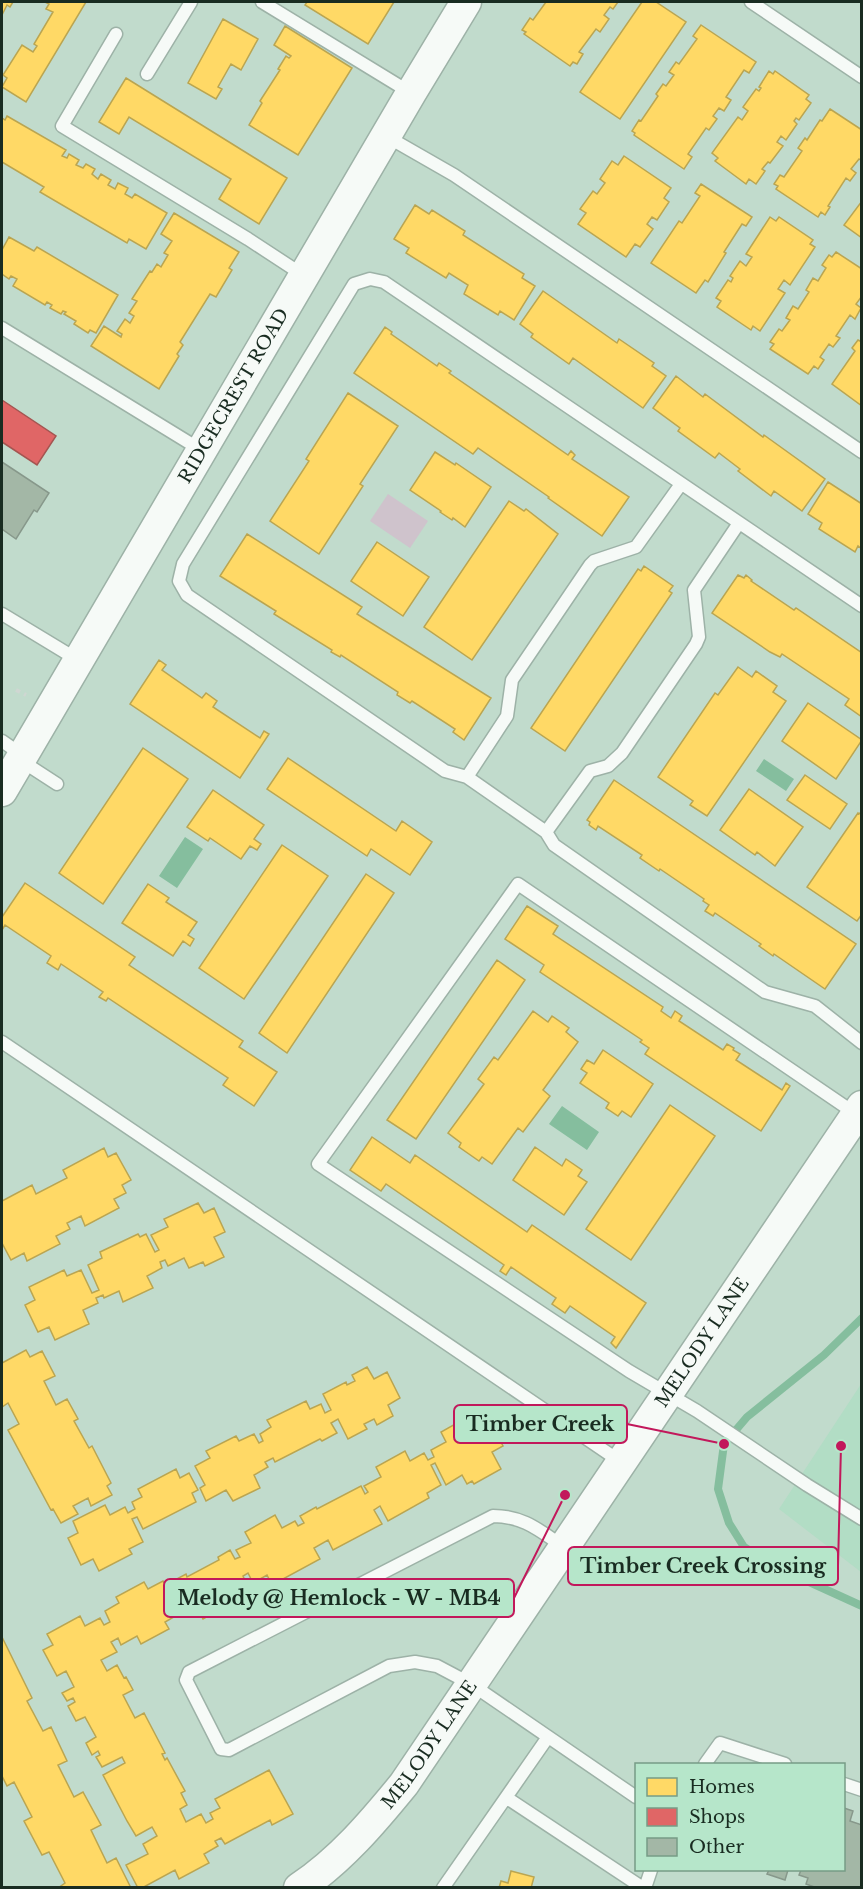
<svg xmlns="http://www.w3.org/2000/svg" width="863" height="1889" font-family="'Libre Baskerville',serif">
  <rect width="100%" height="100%" fill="#c1dbcc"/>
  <path fill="#b2ddc5" d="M861,1384V1572L779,1509Z"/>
  <path fill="#cfc3cc" d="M388,494L428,521L410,548L370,521Z"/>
  <path fill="#85be9e" d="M764,759L794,779L786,791L756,771Z
    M185,837L203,849L177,888L159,876Z
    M562,1106L599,1132L587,1150L549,1124Z"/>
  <path fill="#ffd966" stroke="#baa551" stroke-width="1.5" d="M2,2H13L10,7L7,5L2,15Z
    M45,2H86L26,102L2,87L7,78L3,75L22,45L33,52L37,46L34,44L53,12L46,9L49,4Z
    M307,2H394L368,44L305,5Z
    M546,2H618L613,9L610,7L604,15L609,19L600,32L596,29L579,52L583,54L577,64L573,62L570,66L524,34L526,32L522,30L530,18L533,20Z
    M642,2H656L686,22L620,119L580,92Z
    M223,19L258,39L241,70L231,64L218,87L222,89L216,99L188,83Z
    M701,25L756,62L749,73L744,70L726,97L731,100L724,111L719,108L713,116L717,119L709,130L706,128L688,154L692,157L684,169L634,135L635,133L632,131L639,120L641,121L658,96L656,94L663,84L666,86L674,75L669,72L676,62L679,64L697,39L693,36Z
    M285,26L352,68L298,155L249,125L262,103L260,101L280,70L278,69L286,56L289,58L291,56L274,45Z
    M769,71L773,74L775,71L809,95L806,99L811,103L799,120L796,118L794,121L797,124L786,140L781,136L777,142L783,146L770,163L768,162L762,169L765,171L756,184L749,179L746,184L715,161L718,158L712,153L738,117L742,120L748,111L743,107L756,89L759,91L761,88L759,87Z
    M126,78L287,178L259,224L219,199L231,179L129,117L119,134L99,122Z
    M830,109L862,130V161L859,159L851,169L856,173L850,181L846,178L828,206L830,207L825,215L821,212L818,217L776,189L778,186L774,184L780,175L784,177L802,151L798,148L805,138L807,140L820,120L822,121Z
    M7,116L66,150L62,156L67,158L69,154L79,160L76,165L83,168L86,164L95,169L92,174L98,179L101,174L111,180L108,185L115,189L118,183L128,188L125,194L132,198L135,194L167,213L146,249L129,239L127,243L40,192L44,187L2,162V118L5,120Z
    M624,156L671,188L664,198L669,202L657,220L652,217L647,224L653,229L640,247L635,244L626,257L578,224L586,213L580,209L593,191L597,194L605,183L600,179L612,161L618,165Z
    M701,184L752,217L746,226L742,224L724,252L726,253L708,282L705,280L696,293L651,263L679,221L682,223L700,196L695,193Z
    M862,201V238L844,225Z
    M415,205L429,214L432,210L465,231L463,235L524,274L522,278L535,286L514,320L500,311L498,315L464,294L468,285L449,273L446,278L406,253L409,248L394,239Z
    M174,213L239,252L229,268L232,270L216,297L210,294L180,342L183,345L177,354L179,356L159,389L91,346L104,326L121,337L122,334L117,331L125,319L130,323L134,316L129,313L137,301L132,299L150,271L152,272L157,264L161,267L168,255L164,253L172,241L161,234Z
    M770,217L776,221L779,217L813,240L810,244L815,247L790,285L784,280L778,289L785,293L760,331L753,326L751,330L717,307L721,301L716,298L728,280L731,282L733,278L730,276L740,261L746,266L752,257L746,254Z
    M9,237L34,251L37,247L118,295L96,333L90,330L88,333L74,324L76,321L64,314L66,312L63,311L61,314L50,308L52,305L47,302L45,305L13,286L17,279L11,276L9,279L2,274V250Z
    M836,252L862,269V296L856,304L861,308L855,319L850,315L836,336L840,338L833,347L829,344L820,357L824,360L818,369L814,366L808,374L770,349L774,344L770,342L779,329L782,331L790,320L786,318L793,306L798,309L809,292L806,290L813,278L818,281L826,268L822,265L829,255L832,257Z
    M543,291L617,343L619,339L654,363L652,366L666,376L643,408L573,358L569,364L531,337L533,334L520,324Z
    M385,327L392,332L391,334L437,366L439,363L451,371L449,373L568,455L571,451L575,455L572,459L629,497L602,536L548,498L549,497L478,448L473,454L354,373Z
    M858,340L862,342V406L832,384L855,351L852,348Z
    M676,376L703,397L705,394L763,437L764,435L825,479L802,511L774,491L771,496L738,471L740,469L719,453L715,458L678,431L680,428L653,408Z
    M348,393L398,426L360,484L363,486L319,554L270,521L309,461L306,459Z
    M435,452L455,465L456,463L491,487L465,527L453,518L452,520L440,512L441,511L410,490Z
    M828,482L862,504V549L858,546L855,552L819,529L822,523L808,514Z
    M509,501L524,511L526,509L558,534L472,660L424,627Z
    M247,534L362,607L357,614L491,698L464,740L453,732L455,729L412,701L410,703L397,695L398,692L341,655L340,657L331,652L332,650L274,614L276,611L220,576Z
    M377,542L429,577L403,616L351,581Z
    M644,566L673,586L669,591L672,593L565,751L531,728L638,569L641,571Z
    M738,575L744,578L746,575L752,580L751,581L794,610L796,608L862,653V717L845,705L849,699L782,654L780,657L770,652L712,613Z
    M159,660L166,665L162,670L202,698L206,693L217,701L213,707L260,738L264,731L269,734L240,778L130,704Z
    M738,667L752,677L756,671L777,686L773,692L786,701L707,816L690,805L693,801L658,777L715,693L718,695Z
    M808,703L862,740L836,779L782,741Z
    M143,748L188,779L103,904L59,873Z
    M288,758L396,831L402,821L432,842L410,875L371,849L367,856L267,789Z
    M805,775L847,804L830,829L787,800Z
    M614,780L856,944L825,989L774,954L773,956L759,946L761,944L715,913L713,916L705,911L709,905L703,901L704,899L660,869L659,871L640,858L642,855L598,826L596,830L589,825L590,822L587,820Z
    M749,789L803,827L775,866L757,852L755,855L720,830Z
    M213,790L264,825L254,839L261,844L257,850L250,846L241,859L210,838L208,841L187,827Z
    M862,811V914L857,921L807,887L858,813L859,814Z
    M282,845L328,876L244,999L199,968Z
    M366,874L394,893L287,1053L259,1033Z
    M25,883L135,957L129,965L243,1041L239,1047L277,1072L254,1106L223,1085L228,1078L108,998L106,1001L99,997L103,992L61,964L58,970L47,963L51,956L5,925L2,930V917Z
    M148,884L169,898L166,902L197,922L188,935L194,939L190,946L183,941L173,956L122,923Z
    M527,906L558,926L553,934L663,1007L661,1011L671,1018L675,1011L682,1016L679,1021L723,1050L727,1044L734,1048L733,1050L740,1054L736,1060L782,1090L786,1083L790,1086L761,1131L645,1054L649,1048L640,1042L642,1040L540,972L544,965L505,939Z
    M497,960L525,980L416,1139L387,1120Z
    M533,1011L548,1022L552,1016L569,1028L566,1032L578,1042L543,1090L550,1096L523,1132L518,1128L492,1164L482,1157L479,1161L459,1147L461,1143L448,1133L484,1084L478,1079L494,1057L498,1060Z
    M603,1050L653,1084L631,1117L622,1111L618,1116L606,1108L609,1103L580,1083L587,1073L581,1069L587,1060L594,1064Z
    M670,1105L715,1136L631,1260L586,1229Z
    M372,1137L410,1163L415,1155L527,1232L532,1225L646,1303L616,1348L611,1343L615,1337L570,1306L565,1313L552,1304L556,1298L511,1267L506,1275L500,1271L504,1265L386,1184L381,1191L350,1170Z
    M535,1147L562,1166L566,1159L582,1170L578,1176L587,1182L564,1215L513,1180Z
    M104,1148L108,1157L116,1153L131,1180L122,1185L126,1193L114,1199L119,1208L85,1226L81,1216L67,1223L70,1229L56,1236L60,1244L27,1261L24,1253L11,1260L2,1243V1201L32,1185L36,1194L67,1178L63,1170Z
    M198,1203L204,1213L214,1208L225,1232L214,1237L224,1257L205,1266L203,1262L189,1268L184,1258L168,1266L165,1260L160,1262L162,1268L147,1276L153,1288L123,1302L119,1291L104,1298L103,1295L96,1298L98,1303L83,1310L89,1324L55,1340L49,1327L38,1332L25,1305L35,1300L29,1287L64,1270L67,1276L81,1270L92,1293L99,1290L88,1265L102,1258L100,1252L138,1234L140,1237L146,1234L155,1252L159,1250L151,1235L168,1227L164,1219Z
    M26,1350L30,1357L42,1351L55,1376L44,1381L56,1405L67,1399L78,1419L74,1421L89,1448L92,1446L111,1483L107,1486L112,1495L91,1506L88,1498L73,1506L78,1514L61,1523L53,1509L51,1510L8,1430L19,1424L8,1403L2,1407V1363Z
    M367,1367L374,1379L387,1372L400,1398L388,1405L393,1416L377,1425L374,1419L364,1424L367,1429L348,1439L338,1419L331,1423L337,1433L322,1441L320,1439L275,1462L273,1458L265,1462L268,1467L254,1475L260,1488L233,1501L226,1490L206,1501L200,1488L205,1485L195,1466L210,1458L206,1451L236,1436L239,1441L254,1434L259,1443L263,1441L260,1434L271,1427L267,1420L306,1401L310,1409L321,1404L325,1413L331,1410L323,1394L346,1382L347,1385L355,1381L352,1375Z
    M473,1414L480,1426L489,1421L503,1446L492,1452L501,1469L474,1484L472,1481L467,1484L462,1475L446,1485L435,1463L431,1465L441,1485L427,1493L429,1498L388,1521L380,1506L374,1510L382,1524L333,1550L328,1540L314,1548L320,1559L272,1585L267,1575L253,1583L248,1573L243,1576L246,1583L236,1589L241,1598L203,1619L197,1608L187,1613L184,1607L177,1610L179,1614L165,1622L169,1629L141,1644L137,1636L121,1645L118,1638L111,1642L117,1652L101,1660L107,1671L117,1665L124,1678L126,1677L133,1690L123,1695L135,1718L144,1713L165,1753L162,1754L165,1760L167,1758L185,1791L181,1793L187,1805L180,1809L186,1822L201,1814L206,1823L213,1819L210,1813L220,1808L215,1799L269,1770L293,1814L272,1825L270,1820L225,1844L221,1838L215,1841L218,1846L204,1854L209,1863L179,1879L175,1870L142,1888H138L126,1865L148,1854L143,1844L157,1836L152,1827L136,1836L127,1821L103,1775L125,1763L122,1757L102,1767L96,1757L100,1755L98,1751L92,1755L86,1743L96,1737L85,1717L76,1721L68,1706L75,1702L73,1698L67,1701L62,1693L74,1687L66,1671L57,1676L43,1650L53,1645L47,1634L80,1616L85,1626L100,1618L104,1625L110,1622L105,1611L119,1603L116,1597L144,1582L148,1589L163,1581L174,1602L180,1599L171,1582L186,1574L187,1577L219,1560L218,1557L230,1550L235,1559L240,1557L236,1550L251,1543L245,1532L275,1515L282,1528L295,1521L298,1526L304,1523L300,1516L316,1507L317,1509L361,1486L365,1494L368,1492L364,1486L381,1477L376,1467L405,1451L410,1461L424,1453L428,1460L434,1457L431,1450L446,1442L441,1432Z
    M176,1469L180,1478L189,1473L198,1490L192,1493L196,1502L143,1529L137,1517L132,1519L143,1542L129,1549L132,1554L99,1571L93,1559L81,1565L68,1538L78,1533L73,1521L105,1505L110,1515L125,1507L128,1513L135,1509L132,1502L142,1497L138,1489Z
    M2,1637L32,1698L27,1701L43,1731L51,1727L67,1761L58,1765L74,1797L83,1792L101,1825L91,1830L107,1863L116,1858L131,1888H58L65,1883L49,1852L42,1855L24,1821L32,1817L14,1782L7,1786L2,1776Z
    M511,1871L534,1877L531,1888H499L501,1881L508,1883Z"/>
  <path fill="#e06666" stroke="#a45551" stroke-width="1.5" d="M2,400L56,436L37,465L2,442Z"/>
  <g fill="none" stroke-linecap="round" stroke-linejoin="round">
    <path stroke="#85be9e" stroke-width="8" d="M862,1318L824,1355L747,1417L724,1444L718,1489L729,1523L744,1547L774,1566L862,1606"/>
  </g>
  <path fill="#a3b7a6" stroke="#87988b" stroke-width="1.5" d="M2,462L49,493L37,512L34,510L16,539L2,529Z
    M844,1808L853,1811L850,1821L862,1825V1888H817L806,1884L808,1878L799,1875L801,1870H844Z
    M769,1870H788L785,1880L767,1874Z"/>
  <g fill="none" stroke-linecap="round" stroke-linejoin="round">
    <defs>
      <path id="service" d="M262,2L411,93
        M751,2L862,77
        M116,34L62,126L248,239L303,275
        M147,74L191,2
        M386,136L454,175L862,452
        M2,328L201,450
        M862,606L384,282L370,279L354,284L183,564L179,581L187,595L445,771L467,777L546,832L554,845L765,992L815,1006L862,1043
        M2,614L78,660
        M2,741L22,755
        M20,760L57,784
        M467,777L507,716L512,680L590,565L594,561L636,547L681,484
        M546,832L590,771L608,766L622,753L696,644L699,637L694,590L739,523
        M2,1042L621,1462
        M856,1114L518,884L318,1164L629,1371L697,1411L807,1485L862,1519
        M564,1547C540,1531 524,1516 493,1516L189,1672L186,1680L221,1749L229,1750L389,1666L415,1662L437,1666L471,1684L636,1797
        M705,1764L720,1743L785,1764
        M844,1784L862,1790
        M507,1798L643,1888
        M443,1888L548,1737
        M645,1888L651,1870"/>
      <g id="tertiary">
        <path id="s1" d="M2,791L411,93L466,2"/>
        <path id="s2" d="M299,1888C340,1861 373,1822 404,1784L862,1106"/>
      </g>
    </defs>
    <use href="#service" stroke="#9db2a7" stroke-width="15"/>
    <use href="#tertiary" stroke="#9db2a7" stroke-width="33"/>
    <path stroke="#cfd7d2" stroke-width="4" stroke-dasharray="4.5 4.5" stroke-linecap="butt" d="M16,690L26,695"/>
    <use href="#service" stroke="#f6faf7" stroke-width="12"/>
    <use href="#tertiary" stroke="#f6faf7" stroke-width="30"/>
  </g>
  <g text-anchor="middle" stroke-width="6" stroke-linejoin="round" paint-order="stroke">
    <g font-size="18" fill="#192c21" stroke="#b6e6ca">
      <text dy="6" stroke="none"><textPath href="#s1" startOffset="458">RIDGECREST ROAD</textPath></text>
      <text dy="6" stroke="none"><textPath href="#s2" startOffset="681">MELODY LANE</textPath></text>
      <text dy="6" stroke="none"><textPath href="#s2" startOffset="195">MELODY LANE</textPath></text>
    </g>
  </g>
  <path fill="none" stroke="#c2185b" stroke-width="2" d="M724 1444L627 1424M841 1446L838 1566M565 1495L514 1598"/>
  <g fill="#c2185b" stroke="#b6e6ca" stroke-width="2">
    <circle cx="724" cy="1444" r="6"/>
    <circle cx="841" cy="1446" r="6"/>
    <circle cx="565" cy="1495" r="6"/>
  </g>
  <g fill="#b6e6ca" stroke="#c2185b" stroke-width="2">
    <rect x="454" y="1405" width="173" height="38" rx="6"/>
    <rect x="568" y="1547" width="270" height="38" rx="6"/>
    <rect x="164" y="1579" width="350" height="38" rx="6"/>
  </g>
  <g font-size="20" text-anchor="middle" font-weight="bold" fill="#192c21">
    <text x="540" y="1431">Timber Creek</text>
    <text x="703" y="1573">Timber Creek Crossing</text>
    <text x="339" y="1605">Melody @ Hemlock - W - MB4</text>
  </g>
  <rect width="863" height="1889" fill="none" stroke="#192c21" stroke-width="6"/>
  <rect x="635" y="1763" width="210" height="108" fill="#b6e6ca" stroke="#779c86" stroke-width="1.5"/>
  <rect x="647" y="1778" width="30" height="18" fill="#ffd966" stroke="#779c86" stroke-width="1.5"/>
  <text x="689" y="1793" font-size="18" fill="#192c21">Homes</text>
  <rect x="647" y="1808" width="30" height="18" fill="#e06666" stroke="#779c86" stroke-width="1.5"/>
  <text x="689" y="1823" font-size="18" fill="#192c21">Shops</text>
  <rect x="647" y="1838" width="30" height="18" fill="#a3b7a6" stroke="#779c86" stroke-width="1.5"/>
  <text x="689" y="1853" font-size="18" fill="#192c21">Other</text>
</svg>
